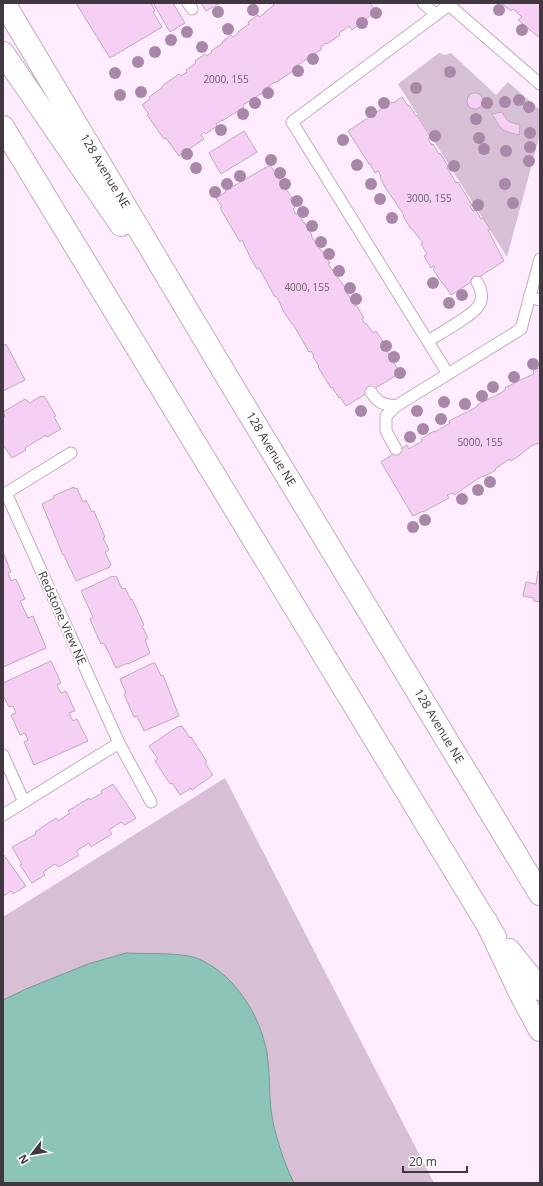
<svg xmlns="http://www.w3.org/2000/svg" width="543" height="1186" font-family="'Open Sans',sans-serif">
  <rect width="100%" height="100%" fill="#ffecfe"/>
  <path fill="#d7c0d6" d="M439,53L445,55L451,53L496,95L508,82L540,110V134L507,257L398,84Z
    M225,778L434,1183H3V917Z"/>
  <path fill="#8cc5b8" stroke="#759a94" d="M126,953C145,954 183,952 199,959C235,975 260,1015 267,1053C270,1072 269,1091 271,1110C274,1133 284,1163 294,1183H3V1000L26,989L88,964Z"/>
  <path fill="#f5d0f4" stroke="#bea9bd" d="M76,3H151L155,11L153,12L162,27L110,58Z
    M153,3H173L185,23L170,32Z
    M201,3H220L206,11Z
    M275,3H370L376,11L352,30L349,26L339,33L340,35L327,44L326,43L321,47L322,49L295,67L296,69L275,83V82L269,86L270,88L243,105L244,107L222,121V120L216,124L217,126L206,134L204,132L201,135L204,139L179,156L166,138L164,139L147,115L149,114L142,105L150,99L149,97L162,88V86L179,74L181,76L187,72L186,70L196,63L195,61L205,54L207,56L212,52L211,51L223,43L222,42L231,35L233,37L238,33V32L249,24L248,22L258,15L259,17L264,14V13L274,5L273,4Z
    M501,3H540V38L518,20L522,17L513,9L511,11Z
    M467 101a8 8 0 1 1 16 0a8 8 0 1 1-16 0Z
    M402,97L408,106L409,105L416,116L417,115L431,138L428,139L432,145L433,144L439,154L440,153L448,166L447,167L456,183L458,182L472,205L470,206L473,211L476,210L481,219L483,218L490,229L488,230L504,261L451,295L443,283H442L433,269L435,268L434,266L431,268L424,256L427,254L421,244L423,243L412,229H411L403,216L404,215L385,187L380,177L381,176L378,171L375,173L370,164H369L348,131L392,102L393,103Z
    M502,112L507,120L510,122L520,125L519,135L505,131L500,127L492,114Z
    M244,131L257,152L221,174L209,153Z
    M270,165L292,198L290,199L295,207L293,209L296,214L298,213L304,223V222L312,235L311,236L330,263L328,264L347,290L345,291L349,296L355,306L356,305L364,318L362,319L365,324L366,323L373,333L376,331L384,343L381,344L383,346H384L400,373L346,406L340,397L339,398L332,387L331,388L318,367L319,366L313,357L314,356L311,351L309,352L293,324H292L284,312L279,301L276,296L275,297L259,268L257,269L250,257L242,240L240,242L220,208L222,207L216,198L226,192L225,191Z
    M3,342L4,345L6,344L25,380L3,391Z
    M540,367V443L533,445L523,452V453L511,461L510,459L505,462L495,469L496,470L483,477L482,476L454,495L453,493L447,495L449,498L434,506L423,512V511L413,516L381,462L407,445L409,449L422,441L421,439L434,431L435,432L450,423L449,421L473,409L478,406L477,405L501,393L506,389L505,388L518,381L534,374L533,371Z
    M41,396L42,397L44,396L56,416L54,417L61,429L47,437L46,435L25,448L26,450L12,458L3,445V419L5,416L3,412L25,399L30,403Z
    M74,487L75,489L77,488L83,502L86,500L92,512L94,511L105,537L103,538L109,550L105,552L111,565L109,566L110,567L76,581L64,555H63L42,504L54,498L53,496Z
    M3,552L11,572L8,573L11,581L16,579L25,599L20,601L28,618L33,616L46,648L3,667Z
    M538,571H540V602L534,601V598L523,596L526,582L536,584Z
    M113,576L114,577L116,576L122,589L125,588L131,600L132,599L144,625L142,626L148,638L145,640L150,653L149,654L128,664V663L116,668L104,643L101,644L95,631L90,619L93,617L81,591Z
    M51,661L61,683L57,685L61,693L66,691L75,711L69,713L73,721L77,719L88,741L34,765L24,742L28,740L25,733L20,735L11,715L16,713L13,706L9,707L4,697H3V683Z
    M153,663H155L161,676L163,675L179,716L144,731L137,716L134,717L124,694L126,693L120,679Z
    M179,726L180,727L182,726L190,738L191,737L207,762L205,763L213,775L192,790L191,788L180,795L172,783L170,784L155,761L158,759L149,746Z
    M113,784L136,818L125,825L121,822L109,830L112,834L91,847L89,843L76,851L79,855L59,867L55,864L43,872L45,875L32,883L20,865L22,864L12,847L36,834L35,832L56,818L58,821L70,813L68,811L89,798L90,800L102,793L101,791Z
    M3,854L26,886L13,894L11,891L3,896Z"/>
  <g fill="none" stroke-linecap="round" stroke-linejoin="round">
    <defs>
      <path id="service" d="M188,3L192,9
        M423,3L436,15
        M540,84L449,5L292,122L448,374L521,329L540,259
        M529,297L540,300
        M428,341C439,334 474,315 479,305C484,297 481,289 477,282
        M371,392C379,404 382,404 396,406
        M396,449L386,431V416L396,406L448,374
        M6,493L119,743L151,802
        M3,495L71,453
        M3,755L24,802
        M3,815L119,743"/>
      <path id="secondary" d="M4,3L239,397L540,894
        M3,53L121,225
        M3,127L495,937"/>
      <path id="primary" d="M486,921L521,995L540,1030
        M509,950L540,989"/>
    </defs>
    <use href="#service" stroke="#c1abc0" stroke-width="13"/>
    <use href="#secondary" stroke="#c1abc0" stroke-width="24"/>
    <use href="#primary" stroke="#c1abc0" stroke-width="24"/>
    <use href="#service" stroke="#fff" stroke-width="11"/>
    <use href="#secondary" stroke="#fff" stroke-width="22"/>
    <use href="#primary" stroke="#fff" stroke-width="22"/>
  </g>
  <g fill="#a887a8">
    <circle cx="253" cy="10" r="6"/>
    <circle cx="499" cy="10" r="6"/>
    <circle cx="218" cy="12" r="6"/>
    <circle cx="376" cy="13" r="6"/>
    <circle cx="362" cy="23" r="6"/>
    <circle cx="228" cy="29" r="6"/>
    <circle cx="522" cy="30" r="6"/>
    <circle cx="187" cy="32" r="6"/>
    <circle cx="171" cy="40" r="6"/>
    <circle cx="202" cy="47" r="6"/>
    <circle cx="155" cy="52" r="6"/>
    <circle cx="313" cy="59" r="6"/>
    <circle cx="138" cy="62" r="6"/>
    <circle cx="298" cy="71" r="6"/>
    <circle cx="450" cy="72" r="6"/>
    <circle cx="115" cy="73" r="6"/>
    <circle cx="416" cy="88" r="6"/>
    <circle cx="141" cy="92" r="6"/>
    <circle cx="268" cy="93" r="6"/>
    <circle cx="120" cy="95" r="6"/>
    <circle cx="519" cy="100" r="6"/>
    <circle cx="505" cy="102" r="6"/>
    <circle cx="255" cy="103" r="6"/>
    <circle cx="384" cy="103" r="6"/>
    <circle cx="487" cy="103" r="6"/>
    <circle cx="529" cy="107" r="6"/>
    <circle cx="371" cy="112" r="6"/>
    <circle cx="243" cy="114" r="6"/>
    <circle cx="476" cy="119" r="6"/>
    <circle cx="221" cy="130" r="6"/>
    <circle cx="530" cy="133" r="6"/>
    <circle cx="435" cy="136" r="6"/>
    <circle cx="479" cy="138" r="6"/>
    <circle cx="343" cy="140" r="6"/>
    <circle cx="530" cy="147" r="6"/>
    <circle cx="484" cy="149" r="6"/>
    <circle cx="506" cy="151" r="6"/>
    <circle cx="187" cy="154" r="6"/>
    <circle cx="271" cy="160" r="6"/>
    <circle cx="529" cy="161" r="6"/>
    <circle cx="357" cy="165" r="6"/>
    <circle cx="454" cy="166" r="6"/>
    <circle cx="196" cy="168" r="6"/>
    <circle cx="280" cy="173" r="6"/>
    <circle cx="240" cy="176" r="6"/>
    <circle cx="227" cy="184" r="6"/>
    <circle cx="285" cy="184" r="6"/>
    <circle cx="371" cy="184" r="6"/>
    <circle cx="505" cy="184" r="6"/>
    <circle cx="215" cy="192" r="6"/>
    <circle cx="380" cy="199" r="6"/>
    <circle cx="297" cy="201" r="6"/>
    <circle cx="513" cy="203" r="6"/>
    <circle cx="478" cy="205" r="6"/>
    <circle cx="303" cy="212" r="6"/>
    <circle cx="392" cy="218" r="6"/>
    <circle cx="312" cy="226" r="6"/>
    <circle cx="321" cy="242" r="6"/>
    <circle cx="329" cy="254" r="6"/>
    <circle cx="339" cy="271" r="6"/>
    <circle cx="433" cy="283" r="6"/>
    <circle cx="350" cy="288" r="6"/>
    <circle cx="462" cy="295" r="6"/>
    <circle cx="356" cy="299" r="6"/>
    <circle cx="449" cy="303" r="6"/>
    <circle cx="386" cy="346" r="6"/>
    <circle cx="394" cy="357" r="6"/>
    <circle cx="533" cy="364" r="6"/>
    <circle cx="400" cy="373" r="6"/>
    <circle cx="514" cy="377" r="6"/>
    <circle cx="493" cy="387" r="6"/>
    <circle cx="482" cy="396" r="6"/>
    <circle cx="444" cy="402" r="6"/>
    <circle cx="465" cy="404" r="6"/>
    <circle cx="361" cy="411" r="6"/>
    <circle cx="417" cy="411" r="6"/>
    <circle cx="441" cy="419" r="6"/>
    <circle cx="423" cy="429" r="6"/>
    <circle cx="410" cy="437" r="6"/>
    <circle cx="490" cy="482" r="6"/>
    <circle cx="478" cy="490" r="6"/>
    <circle cx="462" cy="499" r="6"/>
    <circle cx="425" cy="520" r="6"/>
    <circle cx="413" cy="527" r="6"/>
  </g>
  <g text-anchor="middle" stroke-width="3.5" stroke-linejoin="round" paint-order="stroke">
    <g font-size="10" fill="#6d5d6d">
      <text x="226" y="83">2000, 155</text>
      <text x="429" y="202">3000, 155</text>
      <text x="307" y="291">4000, 155</text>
      <text x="480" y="446">5000, 155</text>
    </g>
    <g font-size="12" fill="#403740" stroke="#fff">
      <text transform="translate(105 171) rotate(59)" y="4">128 Avenue NE</text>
      <text transform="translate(271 449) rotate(59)" y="4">128 Avenue NE</text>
      <text transform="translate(62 618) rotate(66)" y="4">Redstone View NE</text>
      <text transform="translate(439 726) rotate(59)" y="4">128 Avenue NE</text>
    </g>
  </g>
  <rect width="543" height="1186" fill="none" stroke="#403740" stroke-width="8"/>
  <g transform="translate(32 1154) rotate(239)" stroke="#ffffff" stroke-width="3" paint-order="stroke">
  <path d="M0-3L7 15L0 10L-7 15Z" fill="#403740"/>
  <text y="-6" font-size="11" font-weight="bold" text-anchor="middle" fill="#403740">N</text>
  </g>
  <path d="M403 1166v6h64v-6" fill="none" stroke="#403740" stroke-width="2"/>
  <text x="409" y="1166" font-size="12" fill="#403740" stroke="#ffffff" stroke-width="3" paint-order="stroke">20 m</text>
</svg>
